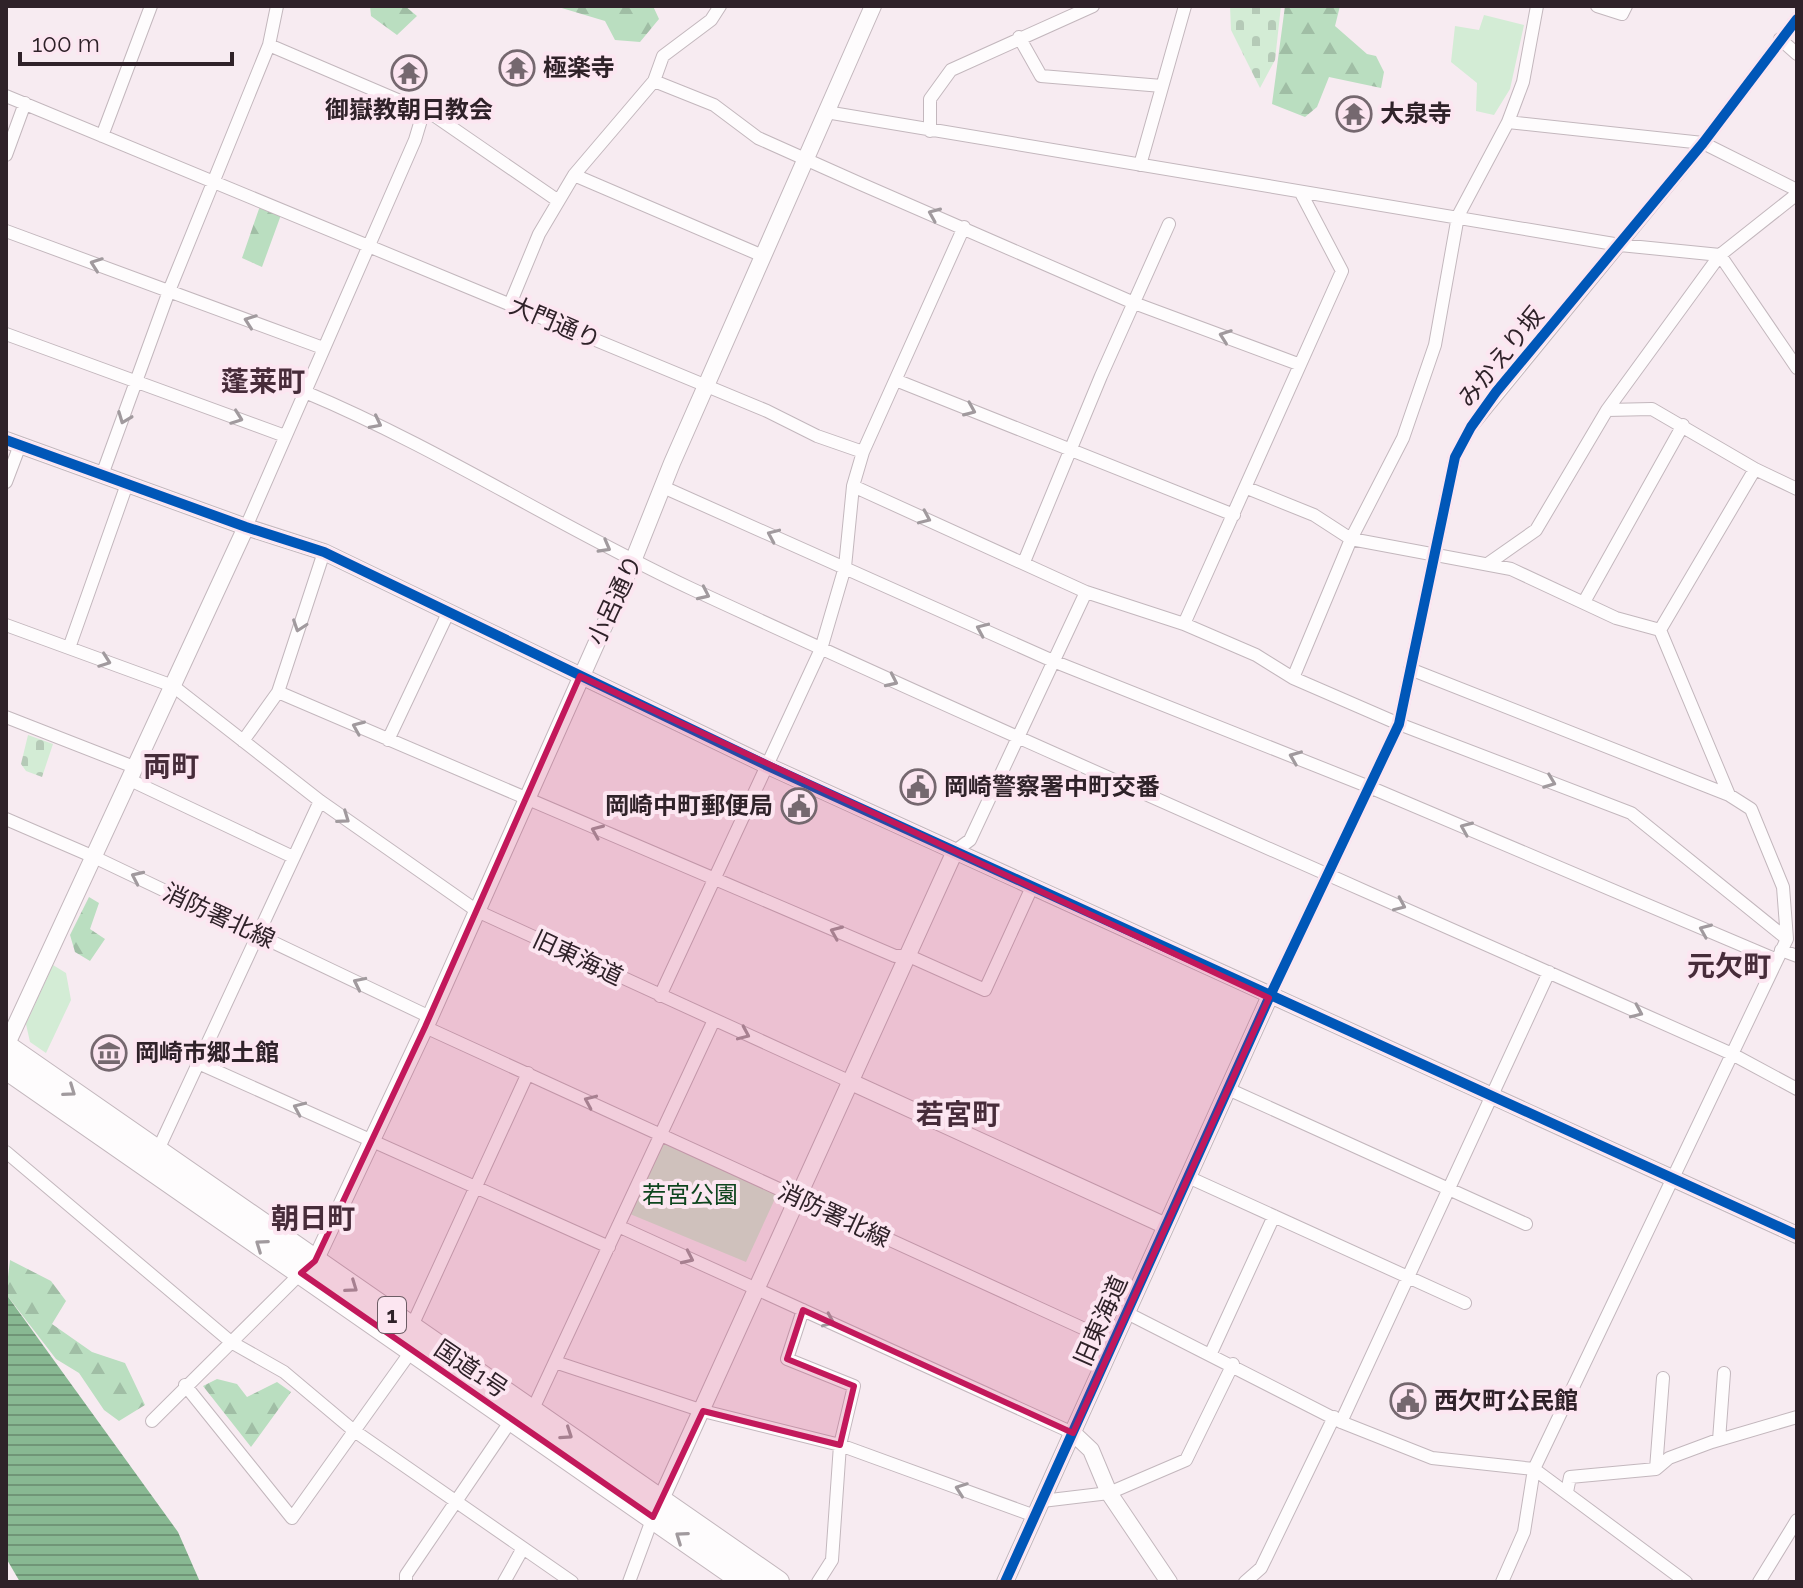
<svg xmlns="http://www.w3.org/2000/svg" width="1803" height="1588" font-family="Raleway,'Noto Sans JP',sans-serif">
  <defs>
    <pattern id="forest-firs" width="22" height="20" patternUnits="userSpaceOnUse" patternTransform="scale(2)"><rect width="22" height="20" fill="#badec0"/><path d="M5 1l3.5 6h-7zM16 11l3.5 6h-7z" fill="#a0bea5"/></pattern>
    <pattern id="cemetery-stones" width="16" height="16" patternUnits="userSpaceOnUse" patternTransform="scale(2)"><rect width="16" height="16" fill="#d3ecd5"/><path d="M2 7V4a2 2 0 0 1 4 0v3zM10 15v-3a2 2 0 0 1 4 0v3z" fill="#b5cab7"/></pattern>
    <pattern id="water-rules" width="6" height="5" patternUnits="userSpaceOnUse" patternTransform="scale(2)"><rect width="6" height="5" fill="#88b892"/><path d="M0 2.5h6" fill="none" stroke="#709577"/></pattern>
  </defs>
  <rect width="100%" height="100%" fill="#f7ebf1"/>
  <path fill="url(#forest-firs)" d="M370,6H405L417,16L397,35L371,16Z
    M555,6H653L659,19L640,42L615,40L605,21Z
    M1285,6H1340L1335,26L1367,54L1376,56L1384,72L1381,88L1329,77L1317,107L1305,117L1272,104Z
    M260,206L281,215L262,267L242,258Z
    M89,897L99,903L90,929L105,939L90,961L75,952L70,935Z
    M10,1260L51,1281L66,1301L52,1324L92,1352L125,1363L145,1405L119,1421L104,1410L79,1373L56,1359L6,1294Z
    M217,1379L237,1384L247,1397L277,1382L291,1392L251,1447L203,1386Z"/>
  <path fill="url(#cemetery-stones)" d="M1230,6H1281L1275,60L1260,88L1231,30Z
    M28,735L53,744L42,777L26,771L21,764Z"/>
  <path fill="#d3ecd5" d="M1484,15L1524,25L1510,89L1494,115L1476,111L1477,83L1451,62L1455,26L1479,30Z
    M53,965L66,973L71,1000L46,1053L30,1042L26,1024Z
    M662,1140L779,1190L746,1262L630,1214Z"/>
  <path fill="url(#water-rules)" d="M6,1294L178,1532L200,1582H20L6,1558Z"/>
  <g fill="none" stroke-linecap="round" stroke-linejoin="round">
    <defs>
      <path id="street" d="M1597,6L1622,14L1626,6
        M1019,37L1041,76L1162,86
        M1780,39L1797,54
        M269,45L435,116L557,200
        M654,81L714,105L758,138L861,184L1134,303L1298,364
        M6,96L767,411L817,436L863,452L853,486L845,567L821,649L660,996
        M826,112L1620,245L1720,255L1797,368
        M1508,122L1703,143L1797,190
        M930,131V99L951,70L1093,6
        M102,136L151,6
        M6,155L25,103
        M1140,165L1185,6
        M574,175L763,256
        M6,231L323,348
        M510,304L539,234L574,175L654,81L663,56L711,20L720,6
        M6,334L285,436
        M898,381L1234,515
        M305,392C439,448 561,528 692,589C1037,749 1386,899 1732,1054L1797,1089
        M1607,410L1652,409L1755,469L1797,489
        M863,452L964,227
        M102,475L169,291L269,45L277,6
        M6,482L20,445
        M853,486L1086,592L1184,624L1256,655L1293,678L1399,724L1631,813L1787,939
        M663,487L1053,661L1367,786L1777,960
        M1247,488L1314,515L1351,539L1511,569L1616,618L1660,630
        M246,527L415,140L424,110
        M1024,562L1101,376L1169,224
        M1489,563L1536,530L1607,410L1720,255L1797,194
        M1584,602L1683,425
        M1184,624L1342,271L1301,193
        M6,625L173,686L320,801L477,911L851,1082
        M1660,630L1755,469
        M69,648L127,484
        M1410,669L1729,795
        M1293,678L1351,539L1403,438L1435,345L1458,216L1508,122L1523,82L1537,6
        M278,692L895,956H909L985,990L1032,887
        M6,717L134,767
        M388,740L449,611
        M243,741L278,692L324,552
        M128,779L293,857
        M6,819L94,857L430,1017
        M955,851L970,840L1086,592
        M1781,950L1797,956
        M1269,998L1399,724L1455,457L1471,427L1703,143L1797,19
        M425,1027L1113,1342
        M196,1062L609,1247
        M1228,1089L1526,1224
        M6,1152L231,1342L284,1372L353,1430L572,1582
        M157,1152L320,801
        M1188,1177L1465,1303
        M618,1226L1073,1433
        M803,1310L787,1359L854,1386L840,1445L832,1560L818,1582
        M1127,1313L1341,1422L1432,1458L1534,1469L1686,1582
        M411,1328L528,1073
        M1211,1353L1274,1216
        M555,1362L703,1411L840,1445L1035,1516
        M185,1385L292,1518L412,1350
        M532,1411L714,1020
        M152,1421L301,1273
        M1341,1422L1549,972
        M1719,1440L1724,1373
        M1656,1469L1663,1378
        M1567,1492L1570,1477L1656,1469L1669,1458L1712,1442L1797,1417
        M1042,1501L1109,1493L1186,1460L1233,1364
        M406,1582V1575L512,1419
        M504,1582L523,1548
        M629,1582L653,1517
        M1245,1582L1261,1568L1334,1417
        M1502,1582L1524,1532L1534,1469L1787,939L1783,887L1751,809L1729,795L1660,630
        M1759,1582L1797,1520"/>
      <path id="secondary" d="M6,440L246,527L324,552L768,766L1797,1235
        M6,1046L246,527
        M851,1082L1166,1226
        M308,1266L315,1261L430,1017L633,561L672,463L873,6
        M1073,1433L1091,1450L1109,1493L1169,1582
        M657,1508L955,851
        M1005,1582L1269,998"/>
      <path id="highway" d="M6,1046L778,1582
        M6,1068L745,1582"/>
    </defs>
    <use href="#street" stroke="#c3b7bd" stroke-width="14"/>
    <use href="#secondary" stroke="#c3b7bd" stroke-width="18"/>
    <use href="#highway" stroke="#c3b7bd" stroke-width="24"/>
    <use href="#street" stroke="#fefcfd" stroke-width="12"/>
    <use href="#secondary" stroke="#fefcfd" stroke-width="16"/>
    <use href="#highway" stroke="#fefcfd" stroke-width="22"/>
    <defs>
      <path id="cycleway" d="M6,440L246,527L324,552L768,766L1797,1235
        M1005,1582L1269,998L1399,724L1455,457L1471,427L1496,392L1703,143L1797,19"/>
    </defs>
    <use href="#cycleway" stroke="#fce6f1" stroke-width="15"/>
    <use href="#cycleway" stroke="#0057b8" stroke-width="10"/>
  </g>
  <defs><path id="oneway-chevron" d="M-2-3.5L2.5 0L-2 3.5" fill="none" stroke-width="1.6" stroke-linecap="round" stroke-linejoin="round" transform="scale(2)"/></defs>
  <g stroke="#a19a9e">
    <use href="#oneway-chevron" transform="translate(934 214) rotate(-157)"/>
    <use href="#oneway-chevron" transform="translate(96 264) rotate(-160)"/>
    <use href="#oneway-chevron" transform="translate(250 321) rotate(-160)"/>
    <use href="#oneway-chevron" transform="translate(1225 336) rotate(-160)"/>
    <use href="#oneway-chevron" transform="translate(970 410) rotate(23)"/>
    <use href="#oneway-chevron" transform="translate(124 418) rotate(111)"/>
    <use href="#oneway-chevron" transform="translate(237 418) rotate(20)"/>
    <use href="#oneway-chevron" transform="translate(376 423) rotate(27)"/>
    <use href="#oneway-chevron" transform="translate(925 518) rotate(24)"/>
    <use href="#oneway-chevron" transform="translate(773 535) rotate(-156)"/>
    <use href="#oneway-chevron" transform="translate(605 547) rotate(29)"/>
    <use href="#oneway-chevron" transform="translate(704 594) rotate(25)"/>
    <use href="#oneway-chevron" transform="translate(299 626) rotate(109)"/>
    <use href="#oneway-chevron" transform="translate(982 629) rotate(-156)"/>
    <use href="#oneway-chevron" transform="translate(105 661) rotate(20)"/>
    <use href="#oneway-chevron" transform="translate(892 681) rotate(25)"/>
    <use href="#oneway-chevron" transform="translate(358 727) rotate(-157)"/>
    <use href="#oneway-chevron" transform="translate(1295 757) rotate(-158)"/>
    <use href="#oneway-chevron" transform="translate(1550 782) rotate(21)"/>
    <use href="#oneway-chevron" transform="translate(344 818) rotate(35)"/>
    <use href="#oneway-chevron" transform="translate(1466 828) rotate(-157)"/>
    <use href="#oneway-chevron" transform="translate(597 831) rotate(-157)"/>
    <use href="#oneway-chevron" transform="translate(137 877) rotate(-155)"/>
    <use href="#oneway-chevron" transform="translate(1400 905) rotate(24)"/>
    <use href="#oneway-chevron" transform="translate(1705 930) rotate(-157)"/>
    <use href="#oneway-chevron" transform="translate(836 932) rotate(-157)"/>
    <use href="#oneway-chevron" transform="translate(359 983) rotate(-154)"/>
    <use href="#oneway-chevron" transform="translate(1637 1012) rotate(24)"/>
    <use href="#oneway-chevron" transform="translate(744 1034) rotate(24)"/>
    <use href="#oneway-chevron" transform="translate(70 1091) rotate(35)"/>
    <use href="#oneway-chevron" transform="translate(590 1101) rotate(-156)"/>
    <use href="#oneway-chevron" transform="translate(299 1108) rotate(-156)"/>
    <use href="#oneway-chevron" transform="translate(261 1245) rotate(-145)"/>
    <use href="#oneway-chevron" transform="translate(688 1258) rotate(25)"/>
    <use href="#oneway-chevron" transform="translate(352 1287) rotate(35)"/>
    <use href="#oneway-chevron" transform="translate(829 1321) rotate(24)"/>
    <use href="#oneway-chevron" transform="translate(567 1434) rotate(34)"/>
    <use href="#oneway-chevron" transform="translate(961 1489) rotate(-160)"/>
    <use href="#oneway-chevron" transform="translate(681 1537) rotate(-145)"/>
  </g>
  <path fill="#c2185b" fill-opacity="0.2" stroke="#c2185b" stroke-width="6" stroke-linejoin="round" d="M580,676L1269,998L1073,1433L803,1310L787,1359L854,1386L840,1445L703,1411L653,1517L301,1273L315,1261L425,1027Z"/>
  <defs>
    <symbol id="temple-ring" viewBox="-11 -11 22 22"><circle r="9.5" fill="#fce6f1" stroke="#75686f" stroke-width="1.5"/><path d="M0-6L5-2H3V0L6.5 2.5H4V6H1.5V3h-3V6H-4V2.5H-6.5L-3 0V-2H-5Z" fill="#75686f"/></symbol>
    <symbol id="civic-ring" viewBox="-11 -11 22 22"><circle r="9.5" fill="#fce6f1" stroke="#75686f" stroke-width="1.5"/><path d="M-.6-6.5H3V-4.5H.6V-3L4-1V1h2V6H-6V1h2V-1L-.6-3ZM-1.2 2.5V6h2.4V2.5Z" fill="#75686f"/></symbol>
    <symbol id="museum-ring" viewBox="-11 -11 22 22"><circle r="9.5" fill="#fce6f1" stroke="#75686f" stroke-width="1.5"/><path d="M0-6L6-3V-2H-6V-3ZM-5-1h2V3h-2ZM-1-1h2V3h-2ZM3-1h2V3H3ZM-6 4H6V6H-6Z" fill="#75686f"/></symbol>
  </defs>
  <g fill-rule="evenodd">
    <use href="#temple-ring" x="497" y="48" width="40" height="40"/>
    <use href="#temple-ring" x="389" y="53" width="40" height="40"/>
    <use href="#temple-ring" x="1334" y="94" width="40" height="40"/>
    <use href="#civic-ring" x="898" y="767" width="40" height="40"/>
    <use href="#civic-ring" x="779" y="786" width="40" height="40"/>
    <use href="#museum-ring" x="89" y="1033" width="40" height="40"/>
    <use href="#civic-ring" x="1388" y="1381" width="40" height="40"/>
  </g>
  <g text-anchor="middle" stroke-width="8" stroke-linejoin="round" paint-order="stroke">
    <rect fill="#fce6f1" stroke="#6c5d65" stroke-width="2" x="378" y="1297" width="28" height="36" rx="6"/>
    <g font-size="22" font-weight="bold" fill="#2f2229">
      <text x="392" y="1323">1</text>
    </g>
    <g font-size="24" font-weight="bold" fill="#2f2229" stroke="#fce6f1" text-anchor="start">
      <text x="543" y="76">極楽寺</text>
      <text x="409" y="118" text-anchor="middle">御嶽教朝日教会</text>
      <text x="1380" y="122">大泉寺</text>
      <text x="944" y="795">岡崎警察署中町交番</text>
      <text x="773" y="814" text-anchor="end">岡崎中町郵便局</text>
      <text x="135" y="1061">岡崎市郷土館</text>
      <text x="1434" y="1409">西欠町公民館</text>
    </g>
    <g font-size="24" fill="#2f2229" stroke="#fce6f1">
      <text transform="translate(555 323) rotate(23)" y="8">大門通り</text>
      <text transform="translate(1501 357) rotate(-51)" y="8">みかえり坂</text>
      <text transform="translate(615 600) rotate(-65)" y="8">小呂通り</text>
      <text transform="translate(219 916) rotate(25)" y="8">消防署北線</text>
      <text transform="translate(578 958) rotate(25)" y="8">旧東海道</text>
      <text transform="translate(834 1215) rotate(25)" y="8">消防署北線</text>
      <text transform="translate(1101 1321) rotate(-66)" y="8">旧東海道</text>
      <text transform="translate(471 1369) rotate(34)" y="8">国道1号</text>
    </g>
    <g font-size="24" fill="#0d451e" stroke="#fce6f1">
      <text x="690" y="1203">若宮公園</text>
    </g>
    <g font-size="28" font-weight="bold" fill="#472c3a" stroke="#fce6f1">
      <text x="263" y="391">蓬莱町</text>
      <text x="171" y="776">両町</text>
      <text x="1729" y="976">元欠町</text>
      <text x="958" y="1124">若宮町</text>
      <text x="313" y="1228">朝日町</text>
    </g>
  </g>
  <rect width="1803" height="1588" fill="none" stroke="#2f2229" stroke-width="16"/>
  <path d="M20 52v12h212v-12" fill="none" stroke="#2f2229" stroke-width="4"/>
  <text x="32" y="52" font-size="24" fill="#2f2229" stroke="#fce6f1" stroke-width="6" paint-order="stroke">100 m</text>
</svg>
